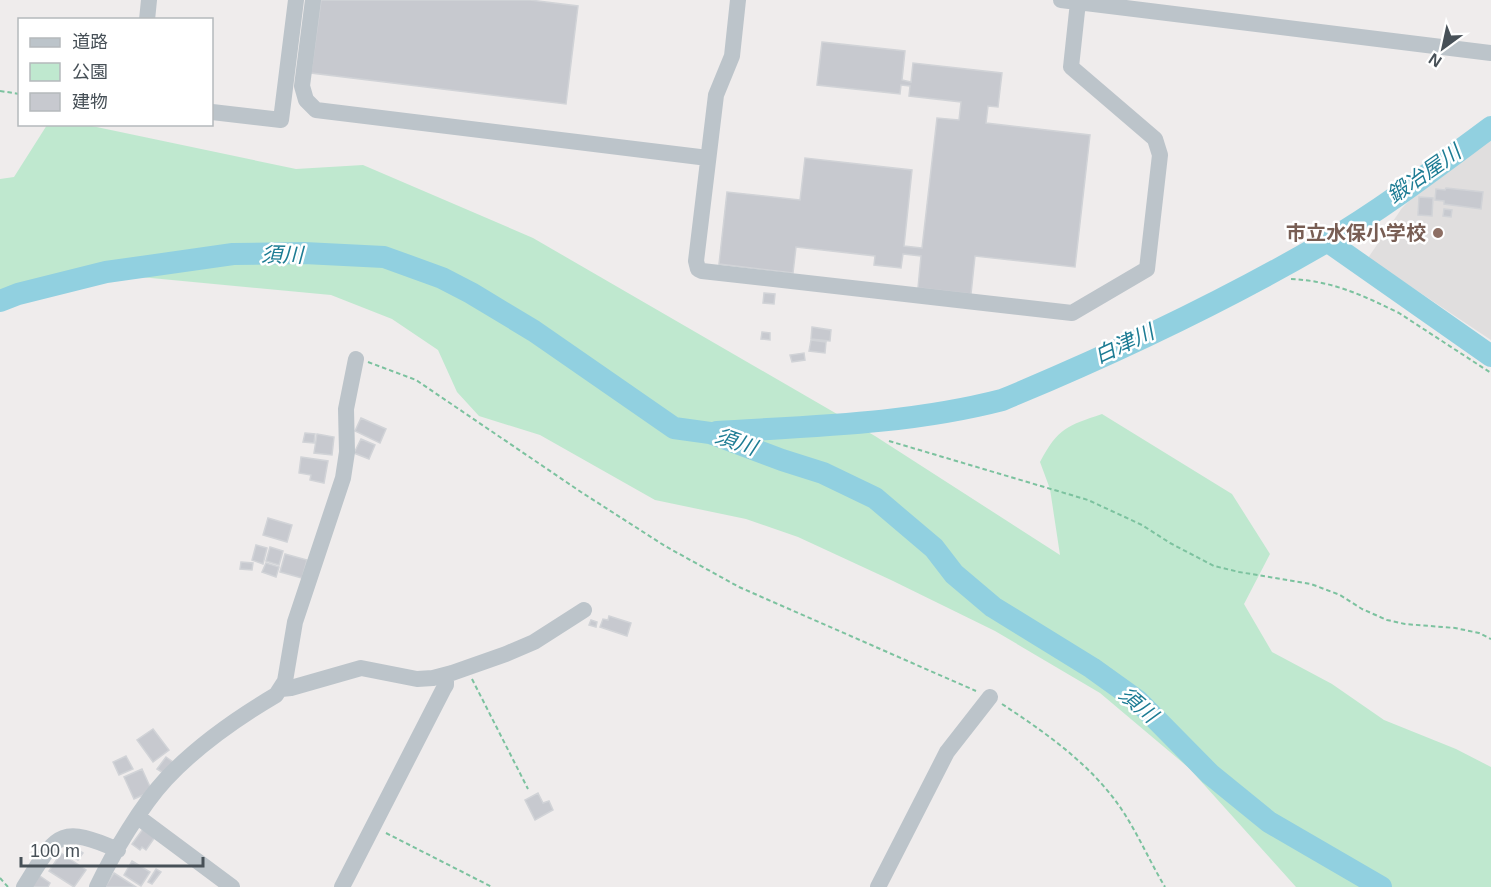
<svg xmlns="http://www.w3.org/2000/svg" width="1491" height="887" font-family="Helvetica,'Noto Sans JP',sans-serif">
  <rect width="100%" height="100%" fill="#efecec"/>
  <path fill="#e0dede" d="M1485,123L1491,124V340L1368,258L1402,208Z"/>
  <path fill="#bfe8cf" d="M50,124L87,125L296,169L363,165L533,238L875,436L1060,555L1050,489L1040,462C1058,428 1067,426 1102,414L1232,494L1270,554L1244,604L1272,652L1332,684L1384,720L1456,749L1491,767V887H1296L1189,768L1100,693L995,631L891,580L798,537L746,519L655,500L540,435L479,416L457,392L438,350L392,319L331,295L109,274L0,298V179L14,177L47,125Z"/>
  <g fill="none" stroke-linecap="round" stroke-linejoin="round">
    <path stroke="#91d0e0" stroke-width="22" d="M1327,241L1491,356
      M0,301L18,294L106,272L233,254L304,253L384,257L442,278L471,293L534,331L674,428L710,433L782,460L823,473L875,498L934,548L954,574L993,607L1092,668L1138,701L1210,774L1269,822L1381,887
      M717,432C813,426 909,424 1002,400C1113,354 1223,302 1326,242C1384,208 1437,167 1491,127"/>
  </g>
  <path fill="#c7c9cf" stroke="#d1d3d7" stroke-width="1.5" d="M321,0H530L578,6L566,104L311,73Z
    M822,42L905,51L902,80L911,82L913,63L1002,73L998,107L988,106L986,123L1090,135L1075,267L975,256L971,294L918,288L921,256L903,254L901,268L874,265L875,256L796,247L793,273L719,264L727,192L800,200L805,158L912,170L904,246L922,248L937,118L959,120L961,102L909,96L910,86L901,85L900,94L817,85Z
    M1446,188L1483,192L1481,209L1444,204V201L1435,200L1436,189L1445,190Z
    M1419,197L1433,198L1432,216L1418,215Z
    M1444,209L1452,210L1451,217L1443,216Z
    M764,293L775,294L774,304L763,303Z
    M812,327L831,330L830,341L811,339Z
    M762,332L770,333V340L761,339Z
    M811,340L826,342L825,353L809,351Z
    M804,353L805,360L792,362L790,355Z
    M361,418L386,429L380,443L355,431Z
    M305,433L315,434L314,443L303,442Z
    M317,434L334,437L332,455L314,453Z
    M361,439L375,445L369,459L354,453Z
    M301,457L328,461L324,483L310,480L311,475L299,473Z
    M268,518L292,525L287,542L263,535Z
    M256,545L267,548L263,564L252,560Z
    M270,547L283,551L279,565L266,561Z
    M285,554L307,560L302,578L280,572Z
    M241,562L253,563L252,570L240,569Z
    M266,563L279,567L276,577L262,572Z
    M609,616L631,623L627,636L600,627L603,619L608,620Z
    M591,620L597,622L596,627L589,625Z
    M153,729L169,750L153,762L137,740Z
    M126,756L133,769L119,775L113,762Z
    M166,757L173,762L165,774L157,769Z
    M142,769L152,791L134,799L124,777Z
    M538,793L543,803L549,801L553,810L535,820L525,800Z
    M143,829L155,837L146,850L142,847L140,850L132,844Z
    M76,848L83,853L78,860L71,856Z
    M61,853L86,870L74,887L49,871Z
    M132,861L150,872L141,886L124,875Z
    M156,869L161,872L152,884L148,882Z
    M114,873L136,887H105Z
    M37,874L50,883L48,887H32Z"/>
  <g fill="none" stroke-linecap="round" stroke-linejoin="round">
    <path stroke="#7cc29f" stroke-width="2" stroke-dasharray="4.5 3" stroke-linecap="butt" d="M0,91L20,94
      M1291,279C1333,281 1362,295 1399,313L1491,373
      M368,362L416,380L581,492L665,546L739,587L976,691
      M889,441L1088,500L1142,525L1170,543L1214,566L1239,572L1311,584L1340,595L1362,609L1387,620L1405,624L1455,628L1479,633L1491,639
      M472,679L528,789
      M1002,704C1046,733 1092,765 1122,810C1138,834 1150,862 1165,887
      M386,833L492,887
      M0,878L8,887"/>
    <path stroke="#bcc4ca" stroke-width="16" d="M313,0L302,86L306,100L316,110L708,158
      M738,0L732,56L716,95L696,261L698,269L702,271L1072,313L1147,269L1160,155L1155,139L1071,67L1078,2
      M1061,0L1491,53
      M147,20L149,0
      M212,112L281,120L296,0
      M281,689L291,688L361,668L417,679L433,678L452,673L506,654L534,642L584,610
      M138,817L232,887
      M24,887C56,836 57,823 118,850
      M97,887C113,853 141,806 166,779C197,746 237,718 276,695L285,681L295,622L343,478L347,452L346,409L356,359
      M342,887L443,690L446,685V675
      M878,887L947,752L990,697"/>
  </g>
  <circle fill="#8d6e63" stroke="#fff" stroke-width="2" cx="1438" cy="233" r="6"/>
  <g text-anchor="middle" stroke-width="5" stroke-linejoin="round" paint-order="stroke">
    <g font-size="20" font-weight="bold" fill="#785e54" stroke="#fff" text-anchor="end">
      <text x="1426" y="240">市立水保小学校</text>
    </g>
    <g font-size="21" font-style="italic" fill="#1d7c94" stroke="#fff">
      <text transform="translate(1424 174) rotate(-35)" y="7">鍛冶屋川</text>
      <text transform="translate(282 255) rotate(1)" y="7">須川</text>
      <text transform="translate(1124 344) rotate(-25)" y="7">白津川</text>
      <text transform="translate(736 442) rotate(19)" y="7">須川</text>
      <text transform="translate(1138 705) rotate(40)" y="7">須川</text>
    </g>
  </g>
  <rect x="18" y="18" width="195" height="108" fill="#ffffff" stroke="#b5b9bc" stroke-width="1.5"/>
  <rect x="30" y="38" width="30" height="9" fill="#bcc4ca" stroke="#b5b9bc" stroke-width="1.5"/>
  <text x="72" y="48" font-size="18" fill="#475057">道路</text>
  <rect x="30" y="63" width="30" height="18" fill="#bfe8cf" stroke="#b5b9bc" stroke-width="1.5"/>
  <text x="72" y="78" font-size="18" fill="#475057">公園</text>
  <rect x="30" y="93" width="30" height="18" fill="#c7c9cf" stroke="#b5b9bc" stroke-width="1.5"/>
  <text x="72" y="108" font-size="18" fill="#475057">建物</text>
  <g transform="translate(1443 48) rotate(213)" stroke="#ffffff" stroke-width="4.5" paint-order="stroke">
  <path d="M0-4.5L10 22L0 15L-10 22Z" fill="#475057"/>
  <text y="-9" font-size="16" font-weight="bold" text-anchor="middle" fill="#475057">N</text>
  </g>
  <path d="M21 857v9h182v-9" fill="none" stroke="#475057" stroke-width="3"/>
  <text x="30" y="857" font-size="18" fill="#475057" stroke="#ffffff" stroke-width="4.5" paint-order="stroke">100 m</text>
</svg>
